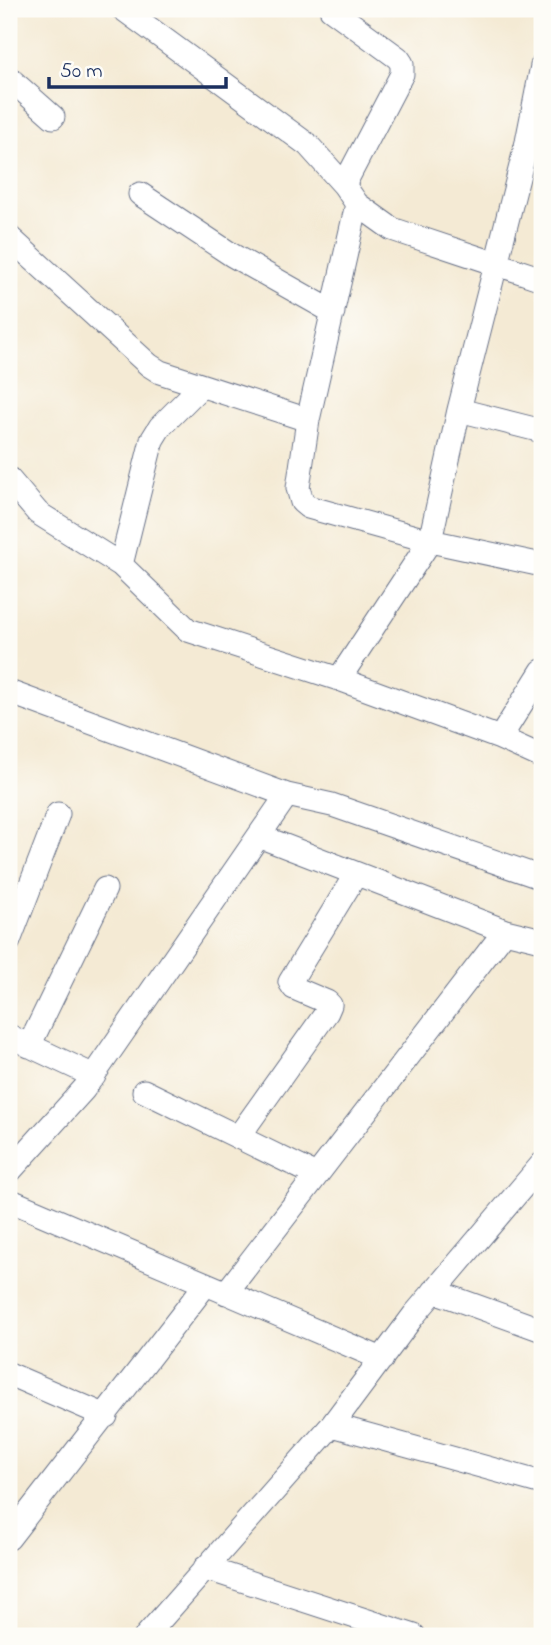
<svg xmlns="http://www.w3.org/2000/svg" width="551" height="1645" font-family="'Indie Flower',sans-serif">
  <rect width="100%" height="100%" fill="#fdfcf7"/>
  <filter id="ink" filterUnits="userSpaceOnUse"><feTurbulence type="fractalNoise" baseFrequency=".0143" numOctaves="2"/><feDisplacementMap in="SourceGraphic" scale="14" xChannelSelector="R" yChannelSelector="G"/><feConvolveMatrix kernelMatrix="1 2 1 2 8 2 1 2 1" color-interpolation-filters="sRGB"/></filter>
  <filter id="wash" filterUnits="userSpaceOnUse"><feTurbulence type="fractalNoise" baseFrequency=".00686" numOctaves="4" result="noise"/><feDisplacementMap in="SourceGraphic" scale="28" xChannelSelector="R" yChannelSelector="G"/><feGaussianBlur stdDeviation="1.57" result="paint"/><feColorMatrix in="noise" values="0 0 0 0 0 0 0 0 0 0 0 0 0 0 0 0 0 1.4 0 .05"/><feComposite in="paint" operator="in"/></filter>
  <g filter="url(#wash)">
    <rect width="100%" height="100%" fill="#f4ead4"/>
  </g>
  <g filter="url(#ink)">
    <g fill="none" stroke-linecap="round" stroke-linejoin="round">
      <defs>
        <path id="street" d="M123,9L308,145L344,185L357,204L392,229L542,279
          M331,9L398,58L402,64V74L344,185
          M9,78L53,117
          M140,194L232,255L333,312
          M357,204L308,420L298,488L302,502L308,507L430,541L542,565
          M9,237L149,365L160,372L308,420
          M459,410L542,431
          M9,479L38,513L121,565L188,630L339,679L500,738L542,757
          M121,565L152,440L160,427L201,386
          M339,679L430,541L459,410L527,142L542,66
          M9,692L287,795L332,805L542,878
          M500,738L542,671
          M259,836L505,931L542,940
          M9,941L58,814
          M9,1036L94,1076
          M29,1046L105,889
          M144,1091L316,1175
          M239,1136L327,1012L330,1005L327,1002L294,988L290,982L356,874
          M9,1172L84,1089L287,795
          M9,1200L382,1359
          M434,1291L542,1330
          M226,1293L505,931
          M9,1374L106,1416
          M332,1425L542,1483
          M9,1538L206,1284
          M205,1568L414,1636
          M146,1636L332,1425L414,1315L542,1164"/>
      </defs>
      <use href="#street" stroke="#677087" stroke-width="25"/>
      <use href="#street" stroke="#fff" stroke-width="23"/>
    </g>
  </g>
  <rect width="551" height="1645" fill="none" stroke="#fdfcf7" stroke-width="35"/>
  <path d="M49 77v10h177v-10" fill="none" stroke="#1b2f5e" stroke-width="3.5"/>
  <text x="60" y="77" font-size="21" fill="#1b2f5e" stroke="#fdfcf7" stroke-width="5" paint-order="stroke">50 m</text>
</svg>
